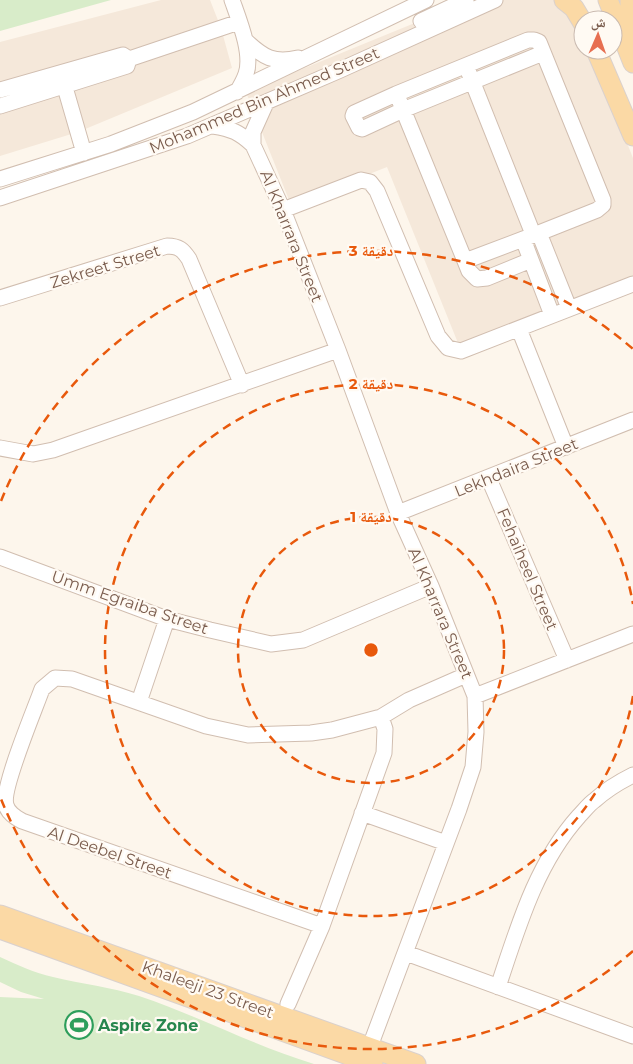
<svg xmlns="http://www.w3.org/2000/svg" width="633" height="1064" font-family="Montserrat,'Noto Naskh Arabic',sans-serif">
  <rect width="100%" height="100%" fill="#fdf6ec"/>
  <path fill="#f5e8da" d="M161,0H210L221,28L232,68L78,132L0,156V42Z
    M471,0H569L583,34V50H590L633,158V279L460,348L387,167L291,205L246,92Z"/>
  <path fill="#d8ecc9" d="M0,0H111L0,31Z
    M0,957C18,965 34,973 53,977C82,984 111,987 139,996C199,1016 254,1046 314,1064H0V997L44,999L21,992L0,982Z"/>
  <g fill="none" stroke-linecap="round" stroke-linejoin="round">
    <defs>
      <path id="minor" d="M232,0C239,20 253,54 246,74C244,80 240,87 237,92
        M421,21L466,0
        M246,41C263,57 274,64 298,58
        M543,53L403,110L362,129L359,128L353,116L354,113L396,94L528,40H534L539,42L603,200V205L597,210L539,233L569,308
        M469,73L533,234
        M62,77L84,153
        M0,90L123,55L129,59L239,22
        M400,102L465,261L539,233
        M266,103L253,132V145L283,210L338,350L398,513L431,586L475,696L476,732L473,767L459,809L366,1057
        M0,106L127,66L129,59
        M213,126C232,129 239,132 253,145
        M0,179L111,144L193,112L426,0
        M0,198L187,136L338,71L495,0
        M283,210L361,180L370,182L377,191L438,336L448,348L461,351L633,284
        M523,239L552,315
        M465,261L469,271L477,279L487,278L531,260
        M0,298L167,246C179,246 183,250 189,259L242,385
        M519,329L566,447
        M0,448L33,454L53,450L338,350
        M489,479L567,660
        M398,513L633,420
        M0,557L167,619L210,630L271,644L303,640L431,586
        M55,678L72,679L206,726L248,735L311,733L332,730L381,717L385,729L384,753L322,926L22,821C15,817 8,813 6,805C1,789 35,709 42,689Z
        M475,696L633,634
        M139,702L167,619
        M381,717L409,700L466,675
        M362,813L446,843
        M406,953L633,1036
        M498,987C518,927 536,864 579,816C584,811 589,804 595,800C606,790 619,782 633,775
        M288,1004L322,926"/>
      <path id="major" d="M564,0L574,8L583,23
        M608,0L633,63
        M630,0V26L633,35
        M596,50L633,136
        M0,915L416,1064
        M0,929L373,1064"/>
    </defs>
    <use href="#minor" stroke="#d1beb0" stroke-width="17"/>
    <use href="#major" stroke="#dad1cd" stroke-width="21"/>
    <use href="#minor" stroke="#fff" stroke-width="15"/>
    <use href="#major" stroke="#fbd9a5" stroke-width="19"/>
  </g>
  <g fill="none" stroke="#e8590c" stroke-width="2.5" stroke-dasharray="9 6">
    <circle cx="371" cy="650" r="133"/>
    <path d="M633 696A266 266 0 1 1 633 604"/>
    <path d="M633 951A399 399 0 0 1 1 799M1 501A399 399 0 0 1 633 349"/>
  </g>
  <defs>
    <symbol id="stadium-ring" viewBox="-11 -11 22 22"><circle r="9.5" fill="#fffaf3" stroke="#2e9e5b" stroke-width="1.5"/><path d="M0-5a6.5 5 0 1 0 0 10a6.5 5 0 1 0 0-10ZM-3.5-1.8h7v3.6h-7Z" fill="#2e9e5b"/></symbol>
  </defs>
  <g fill-rule="evenodd">
    <use href="#stadium-ring" x="63" y="1009" width="32" height="32"/>
  </g>
  <g text-anchor="middle" stroke-width="4.5" stroke-linejoin="round" paint-order="stroke">
    <g font-size="16" fill="#7a5c4d" stroke="#fffaf3">
      <text transform="translate(264 100) rotate(-23)" y="6">Mohammed Bin Ahmed Street</text>
      <text transform="translate(292 236) rotate(68)" y="6">Al Kharrara Street</text>
      <text transform="translate(105 266) rotate(-17)" y="6">Zekreet Street</text>
      <text transform="translate(516 467) rotate(-22)" y="6">Lekhdaira Street</text>
      <text transform="translate(528 569) rotate(67)" y="6">Fehaiheel Street</text>
      <text transform="translate(130 602) rotate(19)" y="6">Umm Egraiba Street</text>
      <text transform="translate(441 613) rotate(67)" y="6">Al Kharrara Street</text>
      <text transform="translate(110 852) rotate(19)" y="6">Al Deebel Street</text>
      <text transform="translate(208 989) rotate(20)" y="6">Khaleeji 23 Street</text>
    </g>
    <g font-size="16" font-weight="bold" fill="#27864d" stroke="#fffaf3" text-anchor="start">
      <text x="98" y="1031">Aspire Zone</text>
    </g>
  </g>
  <circle cx="371" cy="650" r="8" fill="#e8590c" stroke="#fffaf3" stroke-width="2.5"/>
  <g font-size="15" text-anchor="middle" font-weight="bold" fill="#e8590c" stroke="#fffaf3" stroke-width="4.5" stroke-linejoin="round" paint-order="stroke">
    <text x="371" y="256">3 دقيقة</text>
    <text x="371" y="389">2 دقيقة</text>
    <text x="371" y="522">1 دقيقة</text>
  </g>
  <g transform="translate(598 35) rotate(2)"><circle r="24" fill="#fffaf3" stroke="#cabbb1"/>
  <path d="M0-4L9 19L0 12L-9 19Z" fill="#e76f51"/>
  <text y="-8" font-size="14" font-weight="bold" text-anchor="middle" fill="#7a5c4d">ش</text>
  </g>
</svg>
